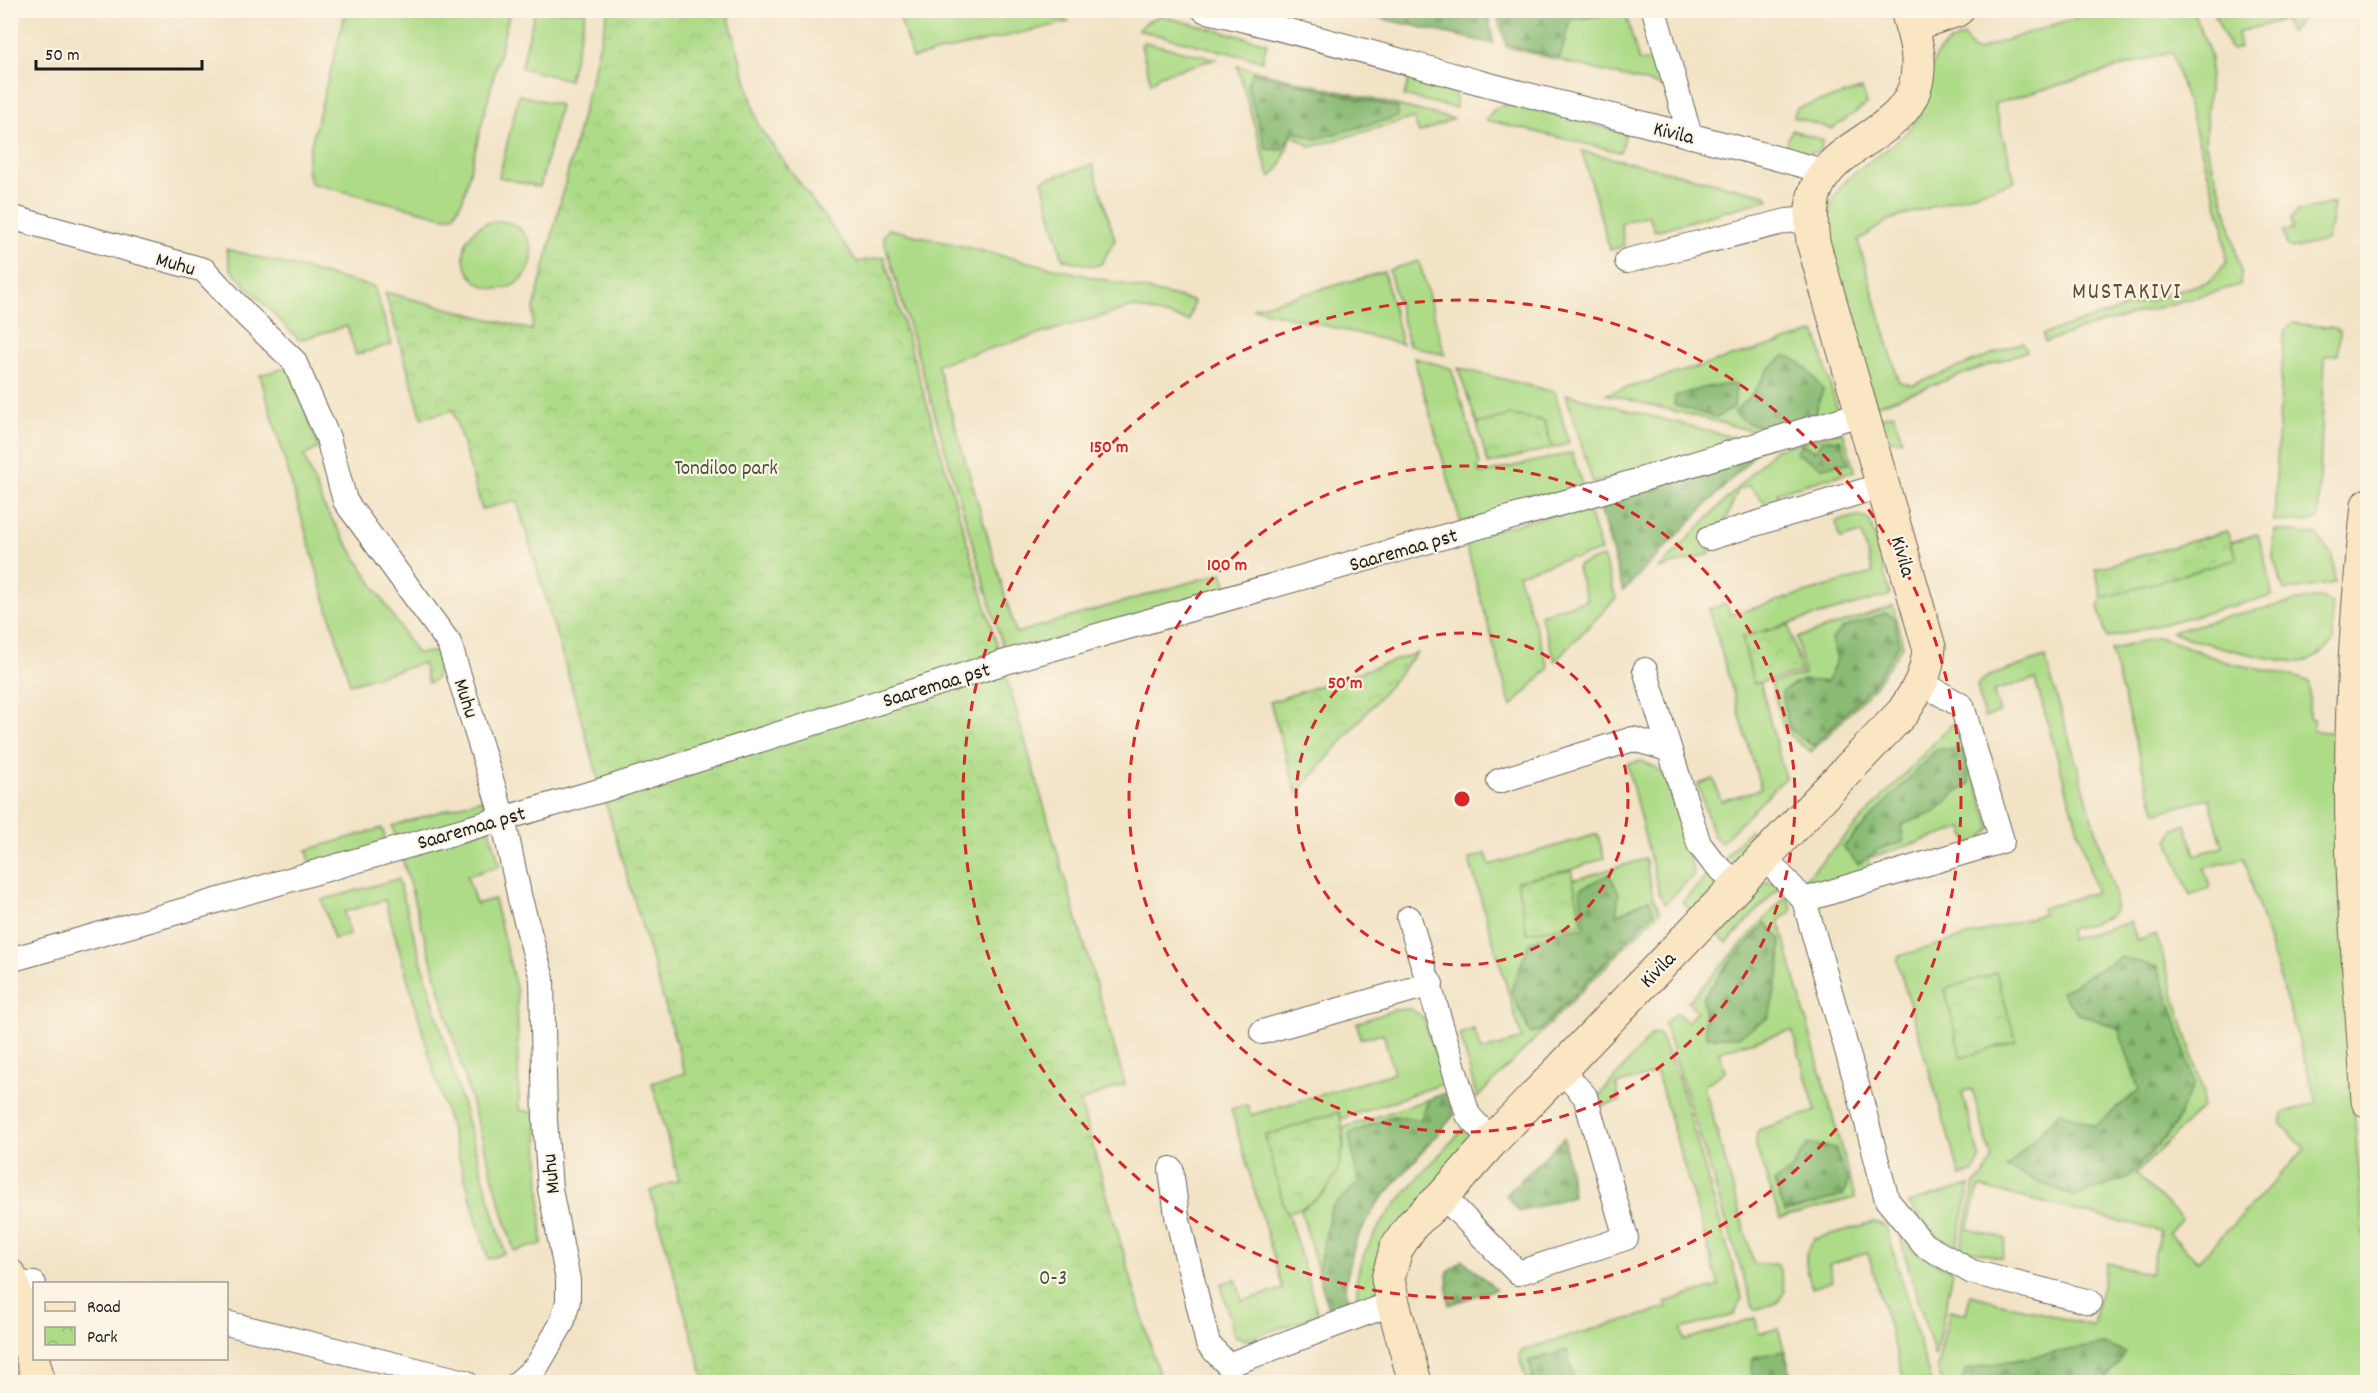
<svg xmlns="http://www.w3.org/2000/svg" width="2378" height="1393" font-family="Dekko,sans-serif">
  <defs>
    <pattern id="forest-firs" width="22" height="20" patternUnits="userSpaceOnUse" patternTransform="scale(1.5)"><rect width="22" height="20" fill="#8abb74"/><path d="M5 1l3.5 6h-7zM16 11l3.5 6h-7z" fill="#76a064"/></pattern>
    <pattern id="park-crowns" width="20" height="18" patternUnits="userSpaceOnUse" patternTransform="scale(1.5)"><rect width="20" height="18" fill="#aedb88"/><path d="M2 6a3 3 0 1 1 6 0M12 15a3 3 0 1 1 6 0" fill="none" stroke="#95bb75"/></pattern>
  </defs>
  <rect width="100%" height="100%" fill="#fcf5e5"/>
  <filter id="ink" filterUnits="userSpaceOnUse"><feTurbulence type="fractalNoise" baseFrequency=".0167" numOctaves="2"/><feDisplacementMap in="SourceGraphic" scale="12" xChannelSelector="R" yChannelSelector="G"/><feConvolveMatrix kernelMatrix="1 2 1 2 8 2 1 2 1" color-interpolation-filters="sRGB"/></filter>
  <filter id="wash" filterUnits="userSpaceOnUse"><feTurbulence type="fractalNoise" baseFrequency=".008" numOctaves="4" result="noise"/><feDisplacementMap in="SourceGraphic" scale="24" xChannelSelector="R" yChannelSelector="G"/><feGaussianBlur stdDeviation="1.35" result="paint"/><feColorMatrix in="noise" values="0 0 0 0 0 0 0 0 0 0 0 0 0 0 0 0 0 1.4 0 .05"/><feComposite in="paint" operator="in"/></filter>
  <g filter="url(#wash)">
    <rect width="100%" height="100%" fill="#f2e3c6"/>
    <path fill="#aedb88" stroke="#657c52" stroke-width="1.5" d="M346,11H510L463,199L453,216L445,217L310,183L307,168L308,156Z
      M535,11H586L569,80L521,68Z
      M898,11H1034L1069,22L912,58Z
      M1496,11H1625L1639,61L1658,62L1665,87L1506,47Z
      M2097,11H2193L2211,56L2205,143L2224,201L2241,272L2240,285L2085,328L2045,342L2043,334L2210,281L2227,262L2223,223L2172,52L1994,104L2015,181L1889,220L1858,241L1899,382L1913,385L2023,342L2027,351L1875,406L1827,240C1823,163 1889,167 1919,115C1922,110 1922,103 1924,98C1932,67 1930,47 1964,36L1972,49L1978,51L1988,46Z
      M2213,11V10L2304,11C2302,20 2298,28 2289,32L2284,19L2237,33L2240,47L2233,50L2230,48Z
      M1161,16L1267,43L1262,61L1138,30L1147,22Z
      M1144,42L1216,59L1160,75L1151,83L1141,45Z
      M1237,66L1453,119L1419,133L1413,118L1311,147L1292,135L1280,167L1270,178Z
      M1409,79L1449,87L1456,97V108L1404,96Z
      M1862,89L1867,104L1832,129L1793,117L1797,108Z
      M519,95L560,105L540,187L499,177Z
      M1512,104L1626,133L1620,152L1486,120C1493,109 1498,105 1512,104Z
      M1792,130L1823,140L1821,151L1808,153L1785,147Z
      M1582,151L1765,195L1769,199L1655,231L1648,215L1621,223L1624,246L1610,250Z
      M1093,165L1115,240L1101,264L1093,266L1063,259L1042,180Z
      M2334,203L2328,240L2292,249L2287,246L2283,232L2292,229L2291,219L2296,212Z
      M464 255a34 34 0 1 1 68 0a34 34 0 1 1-68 0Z
      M889,229L1194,301L1189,321L1133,307L937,364L1016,633L1222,573L1228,590L1005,654L883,237Z
      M226,249L374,287L392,344L356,355L347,326L299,340L231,270Z
      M1419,261L1445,355L1409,345L1389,270Z
      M1384,272L1402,344L1252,308Z
      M2293,323L2335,328L2340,331L2338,354L2325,356L2318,519L2305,522L2274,521L2283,347L2285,330Z
      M1813,333H1816L1838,412L1769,435L1606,394Z
      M1414,358L1451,368L1480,463L1478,467L1480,474L1572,453L1582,484L1580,488L1461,523Z
      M289,367L319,448L304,456L324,507L416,653L438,652L441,664L435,680L428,683L423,663L350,684L260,375Z
      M1458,368L1555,392L1569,444L1552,448L1544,421L1510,415L1477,424Z
      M1566,394L1747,441L1593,483Z
      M1894,414L1902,440H1890L1884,435L1878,418Z
      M1841,432L1844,435L1855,471L1777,492L1779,502L1768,506L1749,486L1738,490L1722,529L1706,535L1710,554L1659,569L1775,449Z
      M1587,506L1601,551L1574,559L1571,557L1518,574L1549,668L1511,707L1464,538Z
      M1857,516L1870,520L1890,595L1742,637L1754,684L1760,682L1785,778L1721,843L1713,835L1698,784L1714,779L1721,801L1761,789L1709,609L1726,604L1730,615L1873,573L1861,533L1840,539L1835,522Z
      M2274,530L2317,535L2332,555L2335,583L2284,591L2273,558Z
      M2258,534L2272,589V596L2107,638L2098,606L2102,598L2121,592L2120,589L2129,590L2236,559L2231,542Z
      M1603,557L1616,598L1555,661L1540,614L1587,600L1577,568L1579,565Z
      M2313,598H2320L2332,603L2333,642C2326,648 2317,659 2307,661C2287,666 2193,641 2172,632L2237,614Z
      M1893,606L1903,645L1873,689L1811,752L1785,732L1771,683L1804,674L1797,638Z
      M2157,637C2180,643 2200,653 2223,661C2251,670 2282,670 2310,682L2309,718L2313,719V731L2340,733L2349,1043L2367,1280V1382H1942L1937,1367L1950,1310L1966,1314L1970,1295L2093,1326L2107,1263L2150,1274L2160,1231L1979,1187L1968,1229L2006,1239L2002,1258L1960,1248L1975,1183L1985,1174L1992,1159L1972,1089L1962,1092L1980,1160L1974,1172L1960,1176L1897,961L1899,956L2043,914L2042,908L2096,892L2035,679L1993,691L2000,712L1984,718L1977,685L1987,677L2045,657L2115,894C2115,899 2116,905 2115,909C2112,921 2080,926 2069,929L2070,939L2131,922L2137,941L2156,934L2204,1094L2202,1107L2136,1174L2182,1219L2169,1233L2198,1261L2305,1149L2281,1124L2283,1113L2317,1103L2244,858L2204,868L2210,888L2190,895L2168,840L2175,829L2186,824L2195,855L2223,847L2209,798L2160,812L2156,811L2146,781L2111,650Z
      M1955,721L1991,828L1981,839L1969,844L1963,828L1869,858L1872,872L1840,887L1803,881Z
      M1641,761L1655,767L1667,779L1694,874L1665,904L1659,893L1627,764Z
      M482,799L487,814L397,840L392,826Z
      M382,828L387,844L311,866L307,850Z
      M489,828L500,866L467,876L476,904L494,899L495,904L517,992L519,1110L537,1113L542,1244L514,1251L401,854Z
      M1749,831L1766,833L1739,866L1726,856Z
      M1598,834L1604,858L1571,870L1518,881L1527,933L1582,923L1573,880L1645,859L1653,897L1660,911L1477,1098L1460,1034L1474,1029L1481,1051L1522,1039L1469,859L1486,854L1490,865Z
      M1712,871L1720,885L1693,913L1682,902Z
      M398,879L505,1253L488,1259L385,900L344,912L350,935L334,939L322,900Z
      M1768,882L1774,883L1779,887L1727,943L1715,932L1756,889Z
      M1787,895L1792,911L1779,920L1855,1198L1780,1218L1755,1144L1758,1130L1816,1111L1792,1030L1719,1051L1725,1071L1704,1086L1754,1264H1778L1785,1291L1777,1303L1754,1310L1664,1023L1677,1013L1687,1022L1697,1011L1688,1002Z
      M1411,1009L1424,1018L1445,1083L1341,1119L1339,1112L1265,1136L1318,1315L1245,1340L1234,1335L1221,1284L1236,1279L1242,1301L1283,1289L1231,1109L1247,1105L1251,1115L1394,1073L1383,1033L1360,1039L1357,1023L1393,1010Z
      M1653,1033L1659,1034L1678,1077L1742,1298L1734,1315L1681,1329L1684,1340L1755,1318L1759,1334L1778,1328L1793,1382H1527L1519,1355L1522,1350L1667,1308L1665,1302L1719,1286L1657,1073L1616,1085L1620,1101L1601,1106L1599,1096Z
      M1447,1093L1454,1115L1376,1205L1355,1242L1345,1285L1349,1304L1329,1311L1301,1210L1325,1192L1344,1148L1343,1128Z
      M1464,1128L1470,1136L1468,1147L1371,1298L1358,1303C1358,1295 1356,1287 1357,1279C1362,1230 1432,1164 1464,1128Z
      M1970,1185L1956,1246C1933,1237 1923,1222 1908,1203Z
      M1874,1222L1886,1226L1931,1382H1905L1868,1253L1829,1264L1833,1281L1812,1288C1807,1271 1800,1253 1815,1239Z
      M1900,1238L1914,1252L1953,1271L1935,1357Z
      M10,1325L27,1382H11Z"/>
    <path fill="url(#forest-firs)" stroke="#536c48" stroke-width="1.5" d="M1620,10L1621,13L1570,20L1560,58L1508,45L1500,11Z
      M1386,11H1487L1494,44L1370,16Z
      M1253,72L1398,108V117L1315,139L1293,131L1282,150L1266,149L1247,85Z
      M1784,356C1802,358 1812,376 1823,390L1814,415C1786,422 1756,438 1734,412L1754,392L1768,370Z
      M1736,384L1734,407L1717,418L1674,405L1675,396L1707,387Z
      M1840,439L1849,463L1822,467L1796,453L1802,444L1816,451L1821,441Z
      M1753,455L1748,462L1623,591L1599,504Z
      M1885,613L1894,618L1899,644L1871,687L1813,746L1788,728L1782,691L1803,680L1827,682L1837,659L1831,640L1843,628Z
      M1937,749L1963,750L1970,784L1955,793L1934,813L1901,825L1904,842L1880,849L1858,864L1843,847Z
      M1609,874L1619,893L1616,915L1649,899L1654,912L1539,1031L1530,1033L1511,991L1529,943L1556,932L1585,927L1580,889Z
      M1766,923L1781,940L1780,968L1769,1017L1738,1037H1706L1703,998L1730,961Z
      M2120,957L2157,967L2174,1013L2194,1083L2173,1128L2129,1177L2075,1197L2006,1168L2060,1112L2095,1126L2139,1090L2118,1028L2077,1013L2061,992Z
      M1447,1093L1454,1115L1376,1205L1355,1241L1345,1285L1349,1304L1329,1311L1318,1271L1331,1208L1358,1183L1349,1134L1393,1116L1420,1120L1429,1099Z
      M1564,1137L1573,1196L1519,1212L1506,1195Z
      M1808,1144L1835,1148L1848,1182L1843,1196L1785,1212L1774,1182L1791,1171Z
      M1463,1260L1496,1289L1449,1305L1447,1273Z
      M2103,1344L2126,1353L2103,1382H1962L1966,1369Z
      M1567,1350L1575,1382H1534L1529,1361Z
      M1784,1351L1793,1382H1751L1753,1357Z"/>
    <path fill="url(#park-crowns)" stroke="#657c52" stroke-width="1.5" d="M608,11H727L759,127L857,262L884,257L1125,1084L1080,1102L1161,1382H705L650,1191L679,1180L652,1083L685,1073L517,501L482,509L453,410L422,418L385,292L532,330L534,308Z
      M1510,415L1544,421L1552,448L1488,464L1477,424Z
      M2227,531L2237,559L2102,598L2095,569Z
      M1789,625L1801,672L1754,684L1742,637Z
      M1417,653L1297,794L1270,702Z
      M1571,870L1582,923L1527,933L1517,881Z
      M1996,973L2016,1041L1961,1058L1945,989Z
      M1339,1112C1351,1157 1335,1201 1286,1213L1265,1136Z"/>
  </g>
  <g filter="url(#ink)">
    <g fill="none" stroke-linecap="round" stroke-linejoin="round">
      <defs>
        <path id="street" d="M1204,10C1298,32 1389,58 1482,83C1596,113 1712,139 1826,172
          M1654,10L1690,136
          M10,217L204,270L247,316L294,361L328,438L345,501L449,643L503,818L520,899L542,979L545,1120L550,1189L568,1280V1301L562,1323L537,1366L519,1382
          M1627,261L1787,221L1811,219
          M1709,538L1883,485
          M1645,670L1699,844L1712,861L1738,885
          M1499,781L1633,739L1668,749
          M1764,857L1804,900L1860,1096L1887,1200L1924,1245L1972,1272L2090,1302
          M1804,900L2002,841L1962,706L1922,683
          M1409,918L1468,1115L1492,1141
          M10,960L606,789L1002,663L1590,495L1863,413
          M1262,1032L1431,984
          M1171,1169L1177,1216L1208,1344L1228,1365L1393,1303
          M1443,1196L1518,1273L1626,1238L1585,1096L1561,1070
          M12,1283L34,1284
          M226,1323L465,1382"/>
        <path id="secondary" d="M1911,25L1957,10
          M2368,505C2355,624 2348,745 2353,865C2356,944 2363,1022 2368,1101
          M10,1276L39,1382
          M1415,1382L1393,1303L1388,1279L1396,1249L1412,1225L1443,1196L1492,1141L1903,712C1919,688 1927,675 1929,647L1813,242C1811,226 1810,208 1815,192C1836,134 1922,136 1918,60C1918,44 1911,26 1907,10"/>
      </defs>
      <use href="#street" stroke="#676258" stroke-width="26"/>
      <use href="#secondary" stroke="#676258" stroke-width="35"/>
      <use href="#street" stroke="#fff" stroke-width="24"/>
      <use href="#secondary" stroke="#fbe6c4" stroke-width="33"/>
    </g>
  </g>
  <g fill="none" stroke="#d62828" stroke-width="3" stroke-dasharray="10 8">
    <circle cx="1462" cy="799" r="166"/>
    <circle cx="1462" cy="799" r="333"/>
    <circle cx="1462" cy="799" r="499"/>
  </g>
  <g text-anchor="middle" stroke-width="4.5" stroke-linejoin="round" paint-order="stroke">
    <g font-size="21" fill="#1c1c1c" stroke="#fcf5e5">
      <text transform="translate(1674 132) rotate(14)" y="7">Kivila</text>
      <text transform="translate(176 263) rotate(16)" y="7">Muhu</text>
      <text transform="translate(1403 549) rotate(-16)" y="7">Saaremaa pst</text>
      <text transform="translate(1904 556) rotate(74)" y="7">Kivila</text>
      <text transform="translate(936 684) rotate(-17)" y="7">Saaremaa pst</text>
      <text transform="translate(467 698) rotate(72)" y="7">Muhu</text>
      <text transform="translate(471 827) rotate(-16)" y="7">Saaremaa pst</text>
      <text transform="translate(1657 969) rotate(-46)" y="7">Kivila</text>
      <text transform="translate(550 1174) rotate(-96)" y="7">Muhu</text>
    </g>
    <g font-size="21" fill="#48553c" stroke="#fcf5e5">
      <text x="726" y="474">Tondiloo park</text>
      <text x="1053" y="1284">0-3</text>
    </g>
    <g font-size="24" letter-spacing="1.5" fill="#624f39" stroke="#fcf5e5">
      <text x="2127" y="298">MUSTAKIVI</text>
    </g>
  </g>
  <circle cx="1462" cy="799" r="9" fill="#d62828" stroke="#fcf5e5" stroke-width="3"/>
  <g font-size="18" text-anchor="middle" font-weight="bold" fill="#d62828" stroke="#fcf5e5" stroke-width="4.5" stroke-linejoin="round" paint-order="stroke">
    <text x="1109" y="452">150 m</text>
    <text x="1227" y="570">100 m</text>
    <text x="1345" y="688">50 m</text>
  </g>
  <rect width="2378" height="1393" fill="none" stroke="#fcf5e5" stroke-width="36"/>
  <rect x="33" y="1282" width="195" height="78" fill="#fcf5e5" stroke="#a29e95" stroke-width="1.5"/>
  <rect x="45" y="1302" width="30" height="9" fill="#fbe6c4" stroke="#a29e95" stroke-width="1.5"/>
  <text x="87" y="1312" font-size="18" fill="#1c1c1c">Road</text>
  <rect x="45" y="1327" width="30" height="18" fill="url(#park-crowns)" stroke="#a29e95" stroke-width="1.5"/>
  <text x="87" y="1342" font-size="18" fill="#1c1c1c">Park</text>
  <path d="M36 60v9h166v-9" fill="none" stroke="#1c1c1c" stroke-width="3"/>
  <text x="45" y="60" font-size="18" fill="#1c1c1c" stroke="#fcf5e5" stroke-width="4.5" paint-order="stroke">50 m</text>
</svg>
